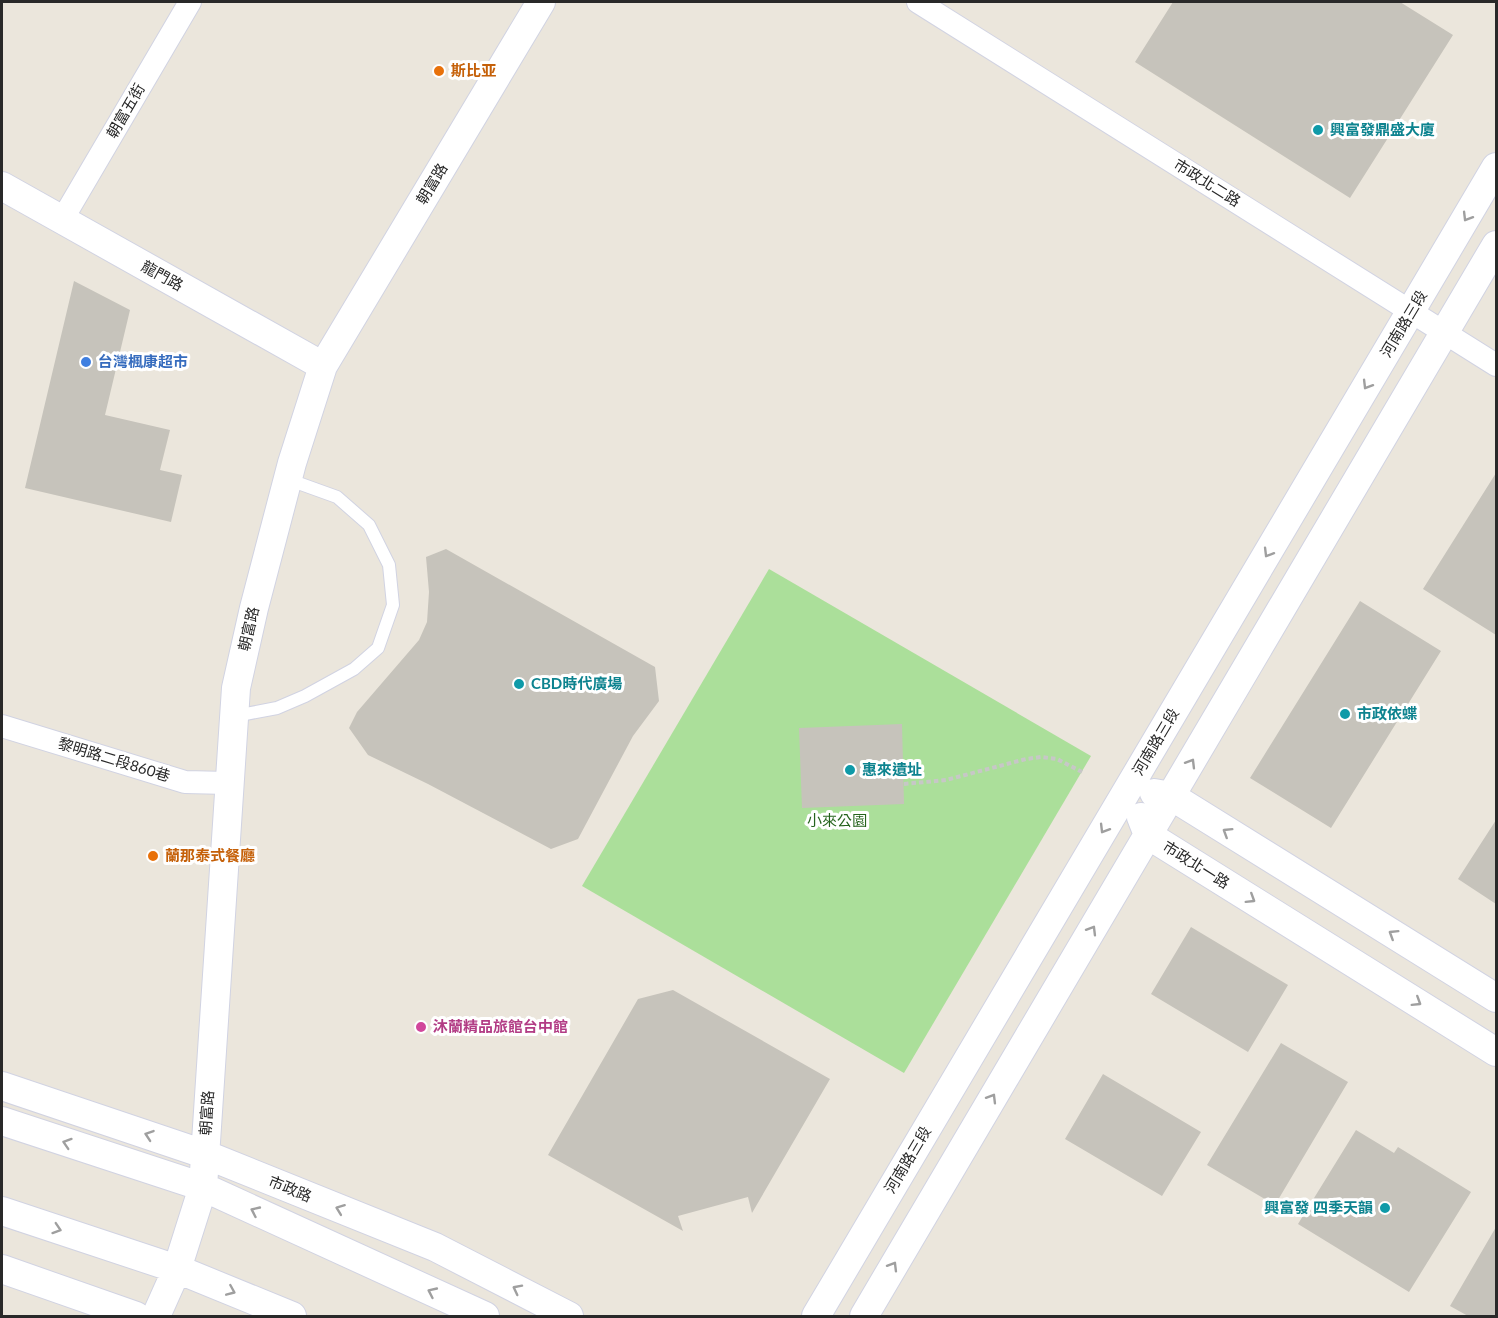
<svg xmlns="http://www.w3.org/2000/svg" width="1498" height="1318" font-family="Lato,'Noto Sans TC',sans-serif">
  <rect width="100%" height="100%" fill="#ebe6dc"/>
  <path fill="#abdf9a" d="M769,569L1091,756L904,1073L582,886Z"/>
  <path fill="#c6c3bb" d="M1173,2H1400L1453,35L1350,198L1135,62Z
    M74,281L130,310L105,415L170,430L160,470L182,475L171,522L25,488Z
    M1496,473V635L1423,589Z
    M446,549L655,667L659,701L633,736L578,839L551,849L428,784L368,755L349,728L357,712L419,640L427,622L429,592L426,557Z
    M1360,601L1441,651L1331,828L1250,778Z
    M902,724L904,804L802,808L799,728Z
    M1496,820V904L1458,879Z
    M1191,927L1288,985L1248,1052L1151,994Z
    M673,990L830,1079L752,1213L748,1197L678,1216L683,1231L548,1155L638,999Z
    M1281,1043L1348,1082L1275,1205L1207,1165Z
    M1103,1074L1201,1132L1162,1196L1065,1139Z
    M1356,1130L1394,1153L1398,1147L1471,1192L1409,1292L1298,1224Z
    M1496,1227V1316H1468L1450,1306Z"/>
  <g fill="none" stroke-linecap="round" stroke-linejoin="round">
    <defs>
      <path id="service" d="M235,716L277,708L305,696L354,669L378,648L393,605L389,565L369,525L337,497L287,479"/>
      <path id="minor" d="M918,2L1496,365
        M62,220L190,2
        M2,726L185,782L228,783"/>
      <path id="tertiary" d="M2,186L323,366
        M1154,793L1171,796L1496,998
        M1141,817L1148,835L1496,1052
        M2,1086L204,1154L435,1247L569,1316
        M2,1121L203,1187L485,1316
        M2,1211L177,1269L292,1316
        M2,1269L136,1316
        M156,1316L177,1269L203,1187L236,688L254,608L292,463L323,366L541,2
        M816,1316L1496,167
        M864,1316L1496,245"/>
    </defs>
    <use href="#service" stroke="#d1d3e2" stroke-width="14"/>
    <use href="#minor" stroke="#d1d3e2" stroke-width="24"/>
    <use href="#tertiary" stroke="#d1d3e2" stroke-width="30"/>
    <path stroke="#c7c7c7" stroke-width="4" stroke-dasharray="4.5 3" stroke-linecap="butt" d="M904,784L946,780L1026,759L1041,757L1057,759L1082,772"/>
    <use href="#service" stroke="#fff" stroke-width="12"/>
    <use href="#minor" stroke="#fff" stroke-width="22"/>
    <use href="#tertiary" stroke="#fff" stroke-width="28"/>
  </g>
  <defs><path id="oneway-chevron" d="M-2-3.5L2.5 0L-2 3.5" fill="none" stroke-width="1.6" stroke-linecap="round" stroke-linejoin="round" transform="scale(1.5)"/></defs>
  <g stroke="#9f9f9f">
    <use href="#oneway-chevron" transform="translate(1467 217) rotate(121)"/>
    <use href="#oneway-chevron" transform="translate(1367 385) rotate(121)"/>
    <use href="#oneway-chevron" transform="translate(1268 553) rotate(121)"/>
    <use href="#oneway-chevron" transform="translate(1191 763) rotate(-59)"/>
    <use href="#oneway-chevron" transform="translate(1104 829) rotate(121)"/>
    <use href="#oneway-chevron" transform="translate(1227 832) rotate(-148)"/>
    <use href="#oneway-chevron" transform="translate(1251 899) rotate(32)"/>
    <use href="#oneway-chevron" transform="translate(1092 930) rotate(-59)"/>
    <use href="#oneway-chevron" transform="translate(1393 934) rotate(-148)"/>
    <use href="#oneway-chevron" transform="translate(1417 1002) rotate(32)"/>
    <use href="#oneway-chevron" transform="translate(992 1098) rotate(-59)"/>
    <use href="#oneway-chevron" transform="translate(149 1135) rotate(-161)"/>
    <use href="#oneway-chevron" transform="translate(67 1143) rotate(-162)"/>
    <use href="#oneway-chevron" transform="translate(340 1209) rotate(-159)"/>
    <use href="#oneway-chevron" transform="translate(255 1211) rotate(-155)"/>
    <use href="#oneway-chevron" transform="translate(57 1229) rotate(18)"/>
    <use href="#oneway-chevron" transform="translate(893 1266) rotate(-59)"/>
    <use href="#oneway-chevron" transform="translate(517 1289) rotate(-153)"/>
    <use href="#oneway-chevron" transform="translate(231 1291) rotate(23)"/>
    <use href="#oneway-chevron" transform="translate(432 1292) rotate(-155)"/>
  </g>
  <g fill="#e8710a" stroke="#fff" stroke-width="2">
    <circle cx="439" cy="71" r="6"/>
    <circle cx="153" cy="856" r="6"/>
  </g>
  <g fill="#0f9aa8" stroke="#fff" stroke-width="2">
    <circle cx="1318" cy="130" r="6"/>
    <circle cx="519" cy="684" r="6"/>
    <circle cx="1345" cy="714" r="6"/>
    <circle cx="850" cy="770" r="6"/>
    <circle cx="1385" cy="1208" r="6"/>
  </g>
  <circle fill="#3f7fe0" stroke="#fff" stroke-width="2" cx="86" cy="362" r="6"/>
  <circle fill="#d1479c" stroke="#fff" stroke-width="2" cx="421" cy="1027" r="6"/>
  <g text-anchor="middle" stroke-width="6" stroke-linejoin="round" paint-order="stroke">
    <g font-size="15" font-weight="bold" fill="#c56008" stroke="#fff" text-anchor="start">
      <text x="451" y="76">斯比亚</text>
      <text x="165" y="861">蘭那泰式餐廳</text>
    </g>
    <g font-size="15" fill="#292929" stroke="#fff">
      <text transform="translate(126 111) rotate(-60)" y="5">朝富五街</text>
      <text transform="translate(1207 183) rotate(32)" y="5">市政北二路</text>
      <text transform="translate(432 184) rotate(-59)" y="5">朝富路</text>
      <text transform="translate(162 276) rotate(29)" y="5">龍門路</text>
      <text transform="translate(1404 324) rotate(-59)" y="5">河南路三段</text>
      <text transform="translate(249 629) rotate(-77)" y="5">朝富路</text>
      <text transform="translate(1156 742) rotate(-59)" y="5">河南路三段</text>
      <text transform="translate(114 760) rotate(17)" y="5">黎明路二段860巷</text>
      <text transform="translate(1196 865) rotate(32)" y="5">市政北一路</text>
      <text transform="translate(207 1113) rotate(-86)" y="5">朝富路</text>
      <text transform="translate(908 1160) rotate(-59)" y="5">河南路三段</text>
      <text transform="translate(290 1189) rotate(22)" y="5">市政路</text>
    </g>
    <g font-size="15" font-weight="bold" fill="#0d838f" stroke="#fff" text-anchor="start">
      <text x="1330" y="135">興富發鼎盛大廈</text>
      <text x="531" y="689">CBD時代廣場</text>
      <text x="1357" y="719">市政依蝶</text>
      <text x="862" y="775">惠來遺址</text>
      <text x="1373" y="1213" text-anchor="end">興富發 四季天韻</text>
    </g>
    <g font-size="15" font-weight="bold" fill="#366cbe" stroke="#fff" text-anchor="start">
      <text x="98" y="367">台灣楓康超市</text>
    </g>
    <g font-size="15" fill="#25631d" stroke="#fff">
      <text x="837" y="826">小來公園</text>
    </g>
    <g font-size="15" font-weight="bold" fill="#b23c85" stroke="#fff" text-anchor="start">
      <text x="433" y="1032">沐蘭精品旅館台中館</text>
    </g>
  </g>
  <rect width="1498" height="1318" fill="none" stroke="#292929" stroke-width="6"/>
</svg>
